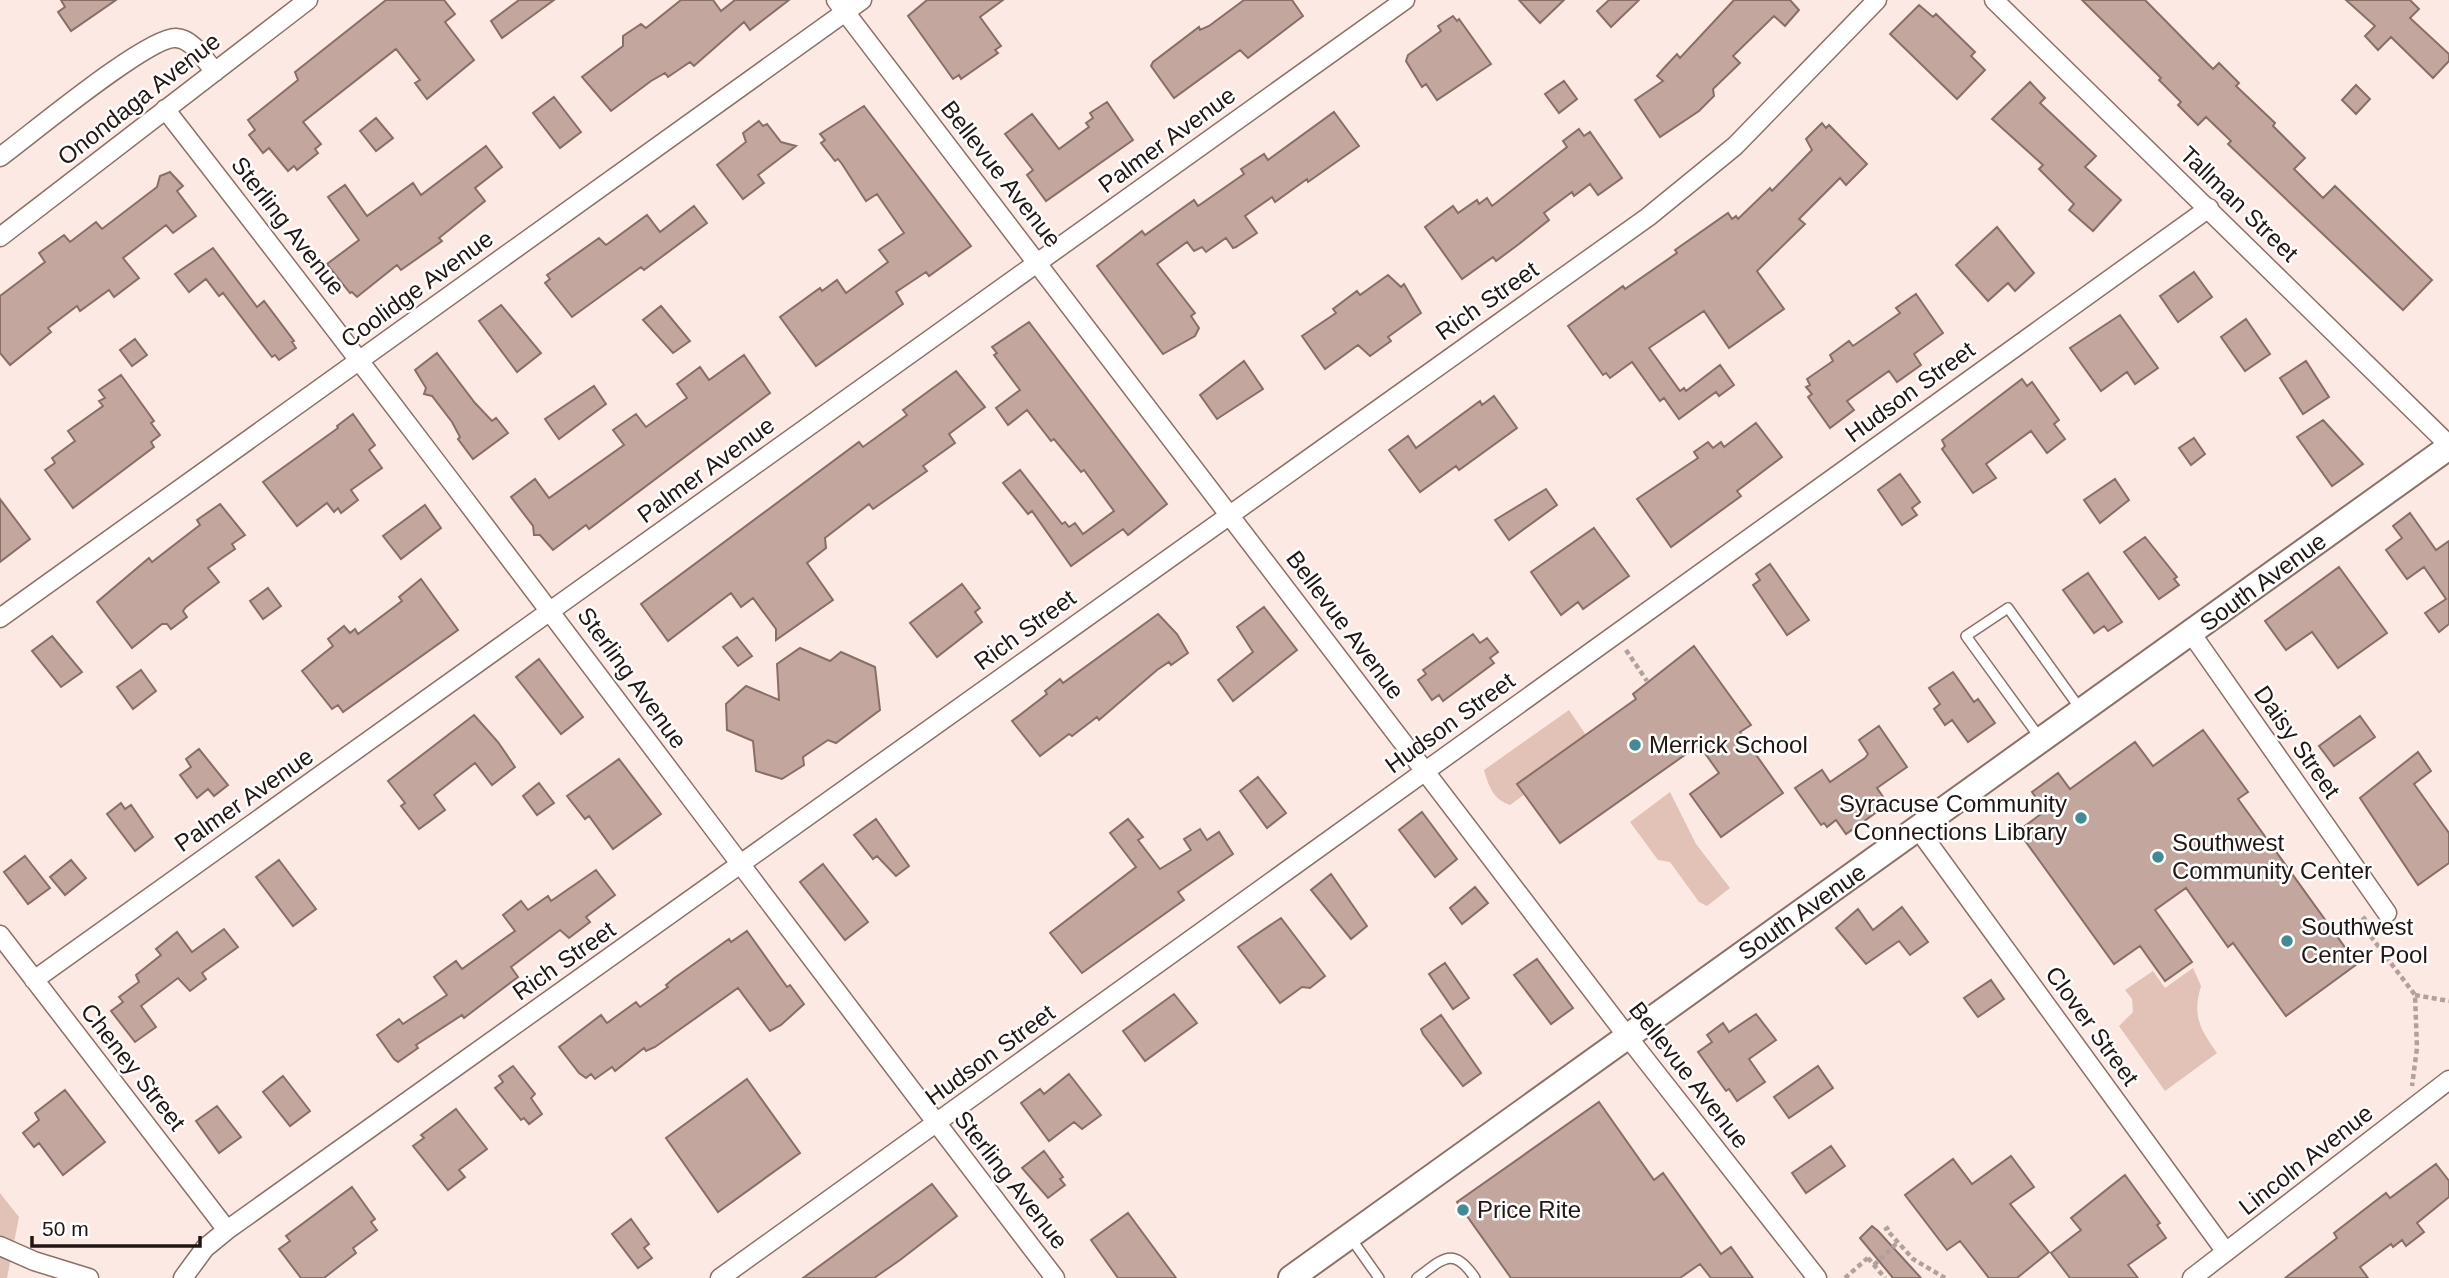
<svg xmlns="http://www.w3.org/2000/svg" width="2449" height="1278" font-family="Arial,sans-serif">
  <rect width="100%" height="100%" fill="#fce9e3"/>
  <path fill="#e2c1b7" d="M1569,710L1586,735L1517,784L1525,794L1510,805C1493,799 1489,787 1484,770Z
    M1670,792L1696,844L1730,888L1707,906L1699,902L1670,862L1658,860L1630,822Z
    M2193,968L2201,986C2192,1016 2200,1029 2217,1053L2165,1091L2119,1026L2133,1012L2132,999L2125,990L2153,971L2165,988Z
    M0,1193L19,1217L7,1278H0Z"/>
  <path fill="#c3a69d" stroke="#896e66" stroke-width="2" d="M61,0H116L71,31L58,12L65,7Z
    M386,0H444L455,14L445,22L474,60L427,99L415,83L420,80L396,49L303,122L321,144L315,149L318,153L297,170L294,166L288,171L269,148L263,153L249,135L255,130L248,120L298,80L295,72Z
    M519,0H554L502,38L491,21Z
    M681,0H713L721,11L735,0H789L750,30L744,22L694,66L690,62L668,77L665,73L651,81L611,111L582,77L623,46V36L641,24L646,28Z
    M927,0H1003L980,17L1001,46L995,50L998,53L961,79L959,75L953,79L908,16Z
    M1244,0H1292L1303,16L1248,58L1240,50L1174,98L1151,66L1153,62L1199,27L1200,30L1209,26Z
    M1519,0H1564L1540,23Z
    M1609,0H1639L1611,27L1597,11Z
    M1734,0H1790L1799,10L1785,26L1774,16L1733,56L1740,63L1713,89L1714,96L1699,111L1660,137L1635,100L1663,81L1657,76L1664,68L1677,54L1680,58Z
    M2082,0H2145L2213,69L2219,63L2239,83L2236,86L2275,123L2273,126L2305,158L2294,169L2323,198L2335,186L2432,280L2403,310L2228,144L2231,141L2206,117L2198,125L2178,105L2181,102L2159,80L2161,78Z
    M2346,0H2410L2419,9L2410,18L2449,54V61L2433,78L2391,37L2378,50L2365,36L2375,26Z
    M1919,5L1933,17L1936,14L1975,52L1971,56L1985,70L1957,99L1890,34Z
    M1453,16L1457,21L1459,19L1491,64L1437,100L1426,84L1422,87L1406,61L1408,55L1441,31L1438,26Z
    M1564,81L1577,99L1559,113L1545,94Z
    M2030,82L2045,98L2040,103L2096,156L2085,167L2121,200L2093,231L2069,210L2074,204L2039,169L2043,165L1992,119Z
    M2356,85L2370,99L2356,114L2342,100Z
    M554,97L581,132L560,148L533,113Z
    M1107,102L1133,140L1046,201L1027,175L1033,170L1005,134L1032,114L1059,149L1089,127L1086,123L1093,118L1090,113Z
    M864,106L971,246L929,276L926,272L896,292L903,304L816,366L780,317L820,288L822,291L837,280L846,293L888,262L879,250L904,233L877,194L866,201L842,164L838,159L835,161L821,143L825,140L820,134Z
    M1334,112L1359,146L1308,182L1307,179L1275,202L1272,197L1245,216L1257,233L1236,247L1233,248L1226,238L1206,252L1202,247L1194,251L1187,242L1157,264L1195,313L1191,316L1199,328L1195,336L1163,354L1097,266L1142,231L1145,235L1194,200L1198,206L1244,174L1241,169L1264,154L1268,160Z
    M376,118L393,138L376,151L360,131Z
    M759,121L763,126L767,124L781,142L796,146L758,175L764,183L743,199L717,165L746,142L743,133Z
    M1822,123L1826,128L1829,125L1867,164L1846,185L1840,178L1799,219L1805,224L1757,271L1784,309L1729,348L1704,311L1649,348L1680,391L1684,388L1686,391L1720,365L1734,385L1719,396L1716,392L1679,419L1664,398L1660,401L1632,362L1610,378L1606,373L1603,375L1568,326L1623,286L1625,289L1677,253L1675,250L1728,213L1732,219L1736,216L1738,219L1770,188L1772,191L1812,150L1806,139Z
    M1579,129L1584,136L1590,132L1622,178L1598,195L1590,184L1574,196L1572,192L1544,213L1549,220L1519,244L1496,261L1493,257L1462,279L1425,227L1453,206L1458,213L1477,200L1479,204L1487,198L1492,206L1567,147L1563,141Z
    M486,146L502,167L475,188L485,201L439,238L442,241L401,270L397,265L357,297L352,292L350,293L327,264L359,240L328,197L345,185L367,216L413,183L421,195Z
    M170,172L183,186L177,191L196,216L173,233L166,225L123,258L139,278L114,297L109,290L80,311L77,306L48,328L51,332L10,365L0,353V296L45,262L39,253L64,235L70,242L96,222L102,229L157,187L160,176Z
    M694,206L707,223L644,270L641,267L572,317L545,283L550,279L547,275L599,238L606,245L647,215L660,232Z
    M1997,227L2034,273L2015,291L2008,283L1988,301L1956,265Z
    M213,248L257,307L264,301L294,341L292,342L296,348L279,360L275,355L272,357L223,293L219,296L206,279L189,292L175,274Z
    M2194,272L2212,297L2178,322L2160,296Z
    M1388,275L1401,287L1404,284L1421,313L1388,337L1391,341L1370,356L1358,345L1325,369L1302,336L1336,313L1333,309L1357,291L1360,295Z
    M1916,294L1943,333L1914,354L1921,365L1897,382L1889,371L1847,401L1854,410L1830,428L1808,397L1812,394L1806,387L1810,385L1807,379L1833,361L1830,355L1849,341L1853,346L1900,313L1896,308Z
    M501,305L541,353L517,372L479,321Z
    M661,306L690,341L673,353L643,320Z
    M2120,315L2158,368L2135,384L2127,372L2101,391L2070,348Z
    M2246,319L2270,354L2245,371L2221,337Z
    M1029,322L1167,504L1128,535L1123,529L1071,566L1032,511L1028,514L1003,483L1020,470L1062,524L1065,522L1069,527L1075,523L1083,534L1114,511L1084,470L1081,472L1054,439L1051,441L1027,410L1008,425L996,408L1020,390L994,355L997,353L992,347Z
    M135,339L147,355L132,366L120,350Z
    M437,353L475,403L492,421L496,418L508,433L473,459L458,439L460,437L452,422L432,396L424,394L426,388L415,370Z
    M744,355L770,393L589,529L586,525L553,550L540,535H534L533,526L511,497L535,479L549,498L624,445L613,430L636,414L646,427L687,398L677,384L700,367L709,380Z
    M1244,361L1263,389L1217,419L1200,395Z
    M2306,361L2329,397L2303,414L2280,378Z
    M956,371L985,407L949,434L955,443L923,466L927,471L873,509L869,504L825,538L826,548L807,563L833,600L776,640V629L753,598L741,607L731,593L668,641L641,604L859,442L863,447L907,415L903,410Z
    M121,375L154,421L151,423L160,435L151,442L154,447L73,508L45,470L55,463L52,458L75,441L68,431L103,406L99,401L105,398L99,390Z
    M2022,379L2027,386L2032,382L2059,420L2054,424L2065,439L2047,453L2031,431L1986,464L1996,478L1973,493L1942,449L1945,446L1942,440Z
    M594,386L606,404L559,439L545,419Z
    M1494,396L1517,428L1459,470L1456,466L1420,492L1389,450L1408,436L1416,448L1480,401L1482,405Z
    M353,414L375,445L369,450L382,468L351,490L358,500L341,513L338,508L334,512L327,503L297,526L263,482L338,428L337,426Z
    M2323,420L2363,464L2332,486L2297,437Z
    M1756,423L1782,457L1737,491L1741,496L1671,547L1637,499L1698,458L1694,452L1708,442L1713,448L1721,442L1724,447Z
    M2194,438L2205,454L2191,465L2179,448Z
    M1900,474L1920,502L1912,508L1917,515L1902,525L1878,490Z
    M2115,479L2129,500L2100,523L2084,500Z
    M1546,489L1557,505L1509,540L1495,520Z
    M0,499L30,539L0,562Z
    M220,504L245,535L232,544L235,549L208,568L219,582L186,607L183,611L187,617L171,629L167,624H162L132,648L97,602L149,558L152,562L196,528L200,525L197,520Z
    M425,505L441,528L401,559L383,536Z
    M2410,513L2436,550L2449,541V624L2439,632L2425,613L2446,599L2424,567L2407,579L2386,550L2402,538L2393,526Z
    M1594,528L1629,576L1583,609L1578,602L1561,615L1531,572Z
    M2145,537L2177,577L2174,579L2179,585L2159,599L2124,552Z
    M1770,564L1809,620L1787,635L1753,585L1760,580L1756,574Z
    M2339,567L2387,633L2338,668L2312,632L2286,650L2265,621Z
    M2088,573L2122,622L2108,631L2104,626L2094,633L2063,590Z
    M421,579L458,630L343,712L338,705L332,709L302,671L333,646L328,639L344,626L350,633L355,629L358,634L402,601L399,597Z
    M962,584L980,608L975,612L982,622L937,657L910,623Z
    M268,588L281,606L263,619L250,601Z
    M1264,607L1297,650L1233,701L1218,680L1253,652L1237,627Z
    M1158,614L1177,634L1188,653L1171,665L1169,662L1157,670L1099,720L1097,717L1072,736L1069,734L1040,756L1012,721L1047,694L1045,691L1060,679L1063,683Z
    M1473,634L1480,643L1487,638L1498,652L1490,658L1494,663L1443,701L1439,695L1432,700L1418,680L1426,674L1423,670Z
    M52,636L82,672L61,687L32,651Z
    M737,637L752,656L738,666L723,647Z
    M1694,646L1751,725L1740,732L1783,793L1721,837L1690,794L1719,773L1699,745L1560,843L1517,784L1636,699L1633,694Z
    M800,648L830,661L841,652L875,667L880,710L836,743L828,740L803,757L804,765L782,779L756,771L753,741L727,730L726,704L746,686L779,700L777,664Z
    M539,659L583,717L561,734L516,677Z
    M141,670L156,691L133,709L117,687Z
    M1953,672L1974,702L1978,699L1995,723L1968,742L1952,720L1945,725L1934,709L1940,704L1929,688Z
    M474,715L498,742L515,767L492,785L475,763L434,795L445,810L419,829L401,806L405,803L388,781Z
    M2360,716L2375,737L2334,766L2319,746Z
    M1879,726L1907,767L1877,788L1888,804L1846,834L1836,820L1827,827L1824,823L1821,825L1795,788L1822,770L1830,782L1865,758L1868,754L1859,740Z
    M2203,730L2248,792L2238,799L2357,964L2286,1016L2233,943L2228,947L2186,888L2155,910L2192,962L2165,981L2140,946L2114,964L2018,831L2045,811L2032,792L2058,773L2070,789L2135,742L2153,766Z
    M199,749L228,785L214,796L208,789L197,798L180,775L191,767L186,759Z
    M2418,752L2431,771L2414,784L2449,833V863L2418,885L2360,798Z
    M619,759L661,814L613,849L589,816L585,819L567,796Z
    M1258,777L1286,813L1267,828L1240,791Z
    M539,783L554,803L537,815L523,796Z
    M121,803L125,809L131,805L153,837L135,851L107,814Z
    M1422,812L1457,859L1435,877L1399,830Z
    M876,819L909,866L896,876L877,856L873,859L854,835Z
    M1128,819L1143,837L1138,840L1160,869L1191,850L1184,839L1200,829L1207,840L1219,832L1233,854L1178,892L1184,900L1082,973L1050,933L1136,867L1110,833Z
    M25,856L50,888L28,904L4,872Z
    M71,860L86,878L65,895L50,877Z
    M279,860L316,909L293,926L256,877Z
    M823,864L868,922L845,940L800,882Z
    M596,870L615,895L586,917L590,922L569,938L560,930L511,967L518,977L464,1018L462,1015L416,1045L418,1048L398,1062L394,1059L377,1035L399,1019L403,1024L447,995L434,977L456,961L462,969L515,931L503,915L521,901L528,910L548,896L551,901Z
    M1331,874L1367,926L1351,939L1311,890Z
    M1475,887L1488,903L1462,924L1450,908Z
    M1902,907L1928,942L1910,955L1899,941L1866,964L1836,928L1858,909L1873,930Z
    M1281,918L1325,976L1310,988L1302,987L1280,1003L1238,947Z
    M224,929L238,947L202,973L206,979L190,991L178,978L141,1006L156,1027L135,1042L111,1011L123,1002L119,997L139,982L136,975L161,955L156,949L177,932L192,952Z
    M747,931L787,987L790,985L804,1004L781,1025L770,1031L738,988L655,1047L646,1051L644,1048L615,1071L612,1067L595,1079L591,1074L586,1078L579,1073L559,1047L601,1015L607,1023L636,1002L640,1007L668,987L666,985L673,979L729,939L731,942Z
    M1537,959L1573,1008L1551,1024L1514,975Z
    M1445,963L1469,998L1453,1009L1429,974Z
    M1991,980L2004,999L1978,1017L1964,998Z
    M1174,994L1197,1023L1145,1061L1123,1031Z
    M1756,1014L1776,1040L1749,1059L1765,1082L1737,1101L1729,1089L1726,1091L1698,1052L1712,1042L1707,1035L1723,1023L1729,1032Z
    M1441,1015L1481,1073L1463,1086L1423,1034L1421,1029Z
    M513,1066L535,1094L531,1098L542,1114L529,1124L524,1118L521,1120L495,1088L503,1082L499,1076Z
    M1818,1066L1833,1088L1789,1118L1774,1097Z
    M1069,1074L1101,1115L1082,1129L1074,1122L1049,1141L1021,1103L1040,1089L1044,1094Z
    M283,1076L310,1111L290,1126L263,1092Z
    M747,1079L800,1153L718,1212L666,1138Z
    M65,1090L105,1142L63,1175L39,1143L34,1147L23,1133L39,1120L35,1113Z
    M1599,1102L1654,1180L1663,1173L1721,1254L1731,1247L1753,1278H1711L1700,1264L1680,1278H1511L1457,1202Z
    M217,1106L241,1137L219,1153L196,1121Z
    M456,1109L487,1149L459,1170L465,1177L448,1190L413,1146L424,1138L421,1135Z
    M1831,1146L1845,1166L1806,1193L1792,1173Z
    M1044,1151L1063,1177L1060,1179L1065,1185L1048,1198L1022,1168Z
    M2011,1156L2034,1187L2010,1204L2049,1252L2017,1278H1989L1960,1241L1947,1250L1905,1195L1953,1159L1972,1184Z
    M2436,1164L2449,1181V1197L2417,1223L2424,1232L2406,1246L2402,1240L2393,1247L2391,1244L2360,1267L2368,1278H2285L2337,1238L2334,1233L2386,1193L2390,1198Z
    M2125,1175L2160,1223L2157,1225L2166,1238L2128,1265L2138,1278H2070L2051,1253L2081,1230L2071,1218Z
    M932,1184L957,1216L900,1260L874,1278H803Z
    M352,1187L375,1219L371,1222L377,1230L353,1248L356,1253L324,1278H301L279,1249L290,1241L286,1236Z
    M1128,1213L1176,1278H1118L1091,1240Z
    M631,1219L649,1244L644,1248L652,1258L638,1268L612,1234Z
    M1872,1226L1878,1231L1921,1278H1893L1860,1238Z"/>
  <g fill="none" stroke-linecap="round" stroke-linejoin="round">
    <defs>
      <path id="lane" d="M2040,738L1966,636L2008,608L2081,710
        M1350,1237L1379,1278
        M1417,1278C1443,1259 1453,1245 1475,1278"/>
      <path id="street" d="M836,0L1627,1036L1817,1278
        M1994,0L2449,445
        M165,109C466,495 757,890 1055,1278
        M0,157C29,136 148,36 176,38C193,39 204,59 215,72
        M0,237L308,0
        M0,618L862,0
        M2191,633L2387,913
        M1918,829L2226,1252
        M0,935L227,1230
        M34,980L1405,0
        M0,1246L34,1261L89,1278
        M183,1278L205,1248L227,1230L1648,217L1735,146L1877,0
        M720,1278L2209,208
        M2192,1278L2449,1080"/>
      <path id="secondary" d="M1291,1278L2449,447"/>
    </defs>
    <use href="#lane" stroke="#8c7068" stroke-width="12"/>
    <use href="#street" stroke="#8c7068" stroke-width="21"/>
    <use href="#secondary" stroke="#8c7068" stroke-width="28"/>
    <path stroke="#b1a09c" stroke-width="4.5" stroke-dasharray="5 3.5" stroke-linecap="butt" d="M1626,650L1647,681
      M2366,917L2360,922L2415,995L2417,1048L2412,1086
      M2415,995L2449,1001
      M1889,1227L1886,1229L1913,1259L1945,1278
      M1868,1258L1885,1278
      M1874,1265L1897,1243
      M1845,1278L1870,1256"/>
    <use href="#lane" stroke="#fff" stroke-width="9"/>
    <use href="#street" stroke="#fff" stroke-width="18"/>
    <use href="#secondary" stroke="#fff" stroke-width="24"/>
  </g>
  <g fill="#448a96" stroke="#fff" stroke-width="2.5">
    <circle cx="1635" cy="745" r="7"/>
    <circle cx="2081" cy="818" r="7"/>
    <circle cx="2158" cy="857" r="7"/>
    <circle cx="2287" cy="941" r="7"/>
    <circle cx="1463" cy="1210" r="7"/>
  </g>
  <g text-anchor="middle" stroke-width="5" stroke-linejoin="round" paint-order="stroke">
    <g font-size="24" fill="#211613" stroke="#fff">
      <text transform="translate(139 99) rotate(-38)" y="8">Onondaga Avenue</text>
      <text transform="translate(1167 140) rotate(-36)" y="8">Palmer Avenue</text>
      <text transform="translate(1001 174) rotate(52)" y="8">Bellevue Avenue</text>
      <text transform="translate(2239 204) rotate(44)" y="8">Tallman Street</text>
      <text transform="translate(288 226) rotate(52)" y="8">Sterling Avenue</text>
      <text transform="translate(417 289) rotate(-36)" y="8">Coolidge Avenue</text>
      <text transform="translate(1487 301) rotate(-35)" y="8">Rich Street</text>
      <text transform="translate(1910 392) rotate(-36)" y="8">Hudson Street</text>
      <text transform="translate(706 470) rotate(-36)" y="8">Palmer Avenue</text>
      <text transform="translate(2263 582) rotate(-36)" y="8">South Avenue</text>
      <text transform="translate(1345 625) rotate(53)" y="8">Bellevue Avenue</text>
      <text transform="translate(1025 630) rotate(-36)" y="8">Rich Street</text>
      <text transform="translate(632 678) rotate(54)" y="8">Sterling Avenue</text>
      <text transform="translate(1450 723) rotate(-36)" y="8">Hudson Street</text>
      <text transform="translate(2297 742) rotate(55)" y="8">Daisy Street</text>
      <text transform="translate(244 800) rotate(-35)" y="8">Palmer Avenue</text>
      <text transform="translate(1802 912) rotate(-35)" y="8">South Avenue</text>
      <text transform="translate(564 961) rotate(-35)" y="8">Rich Street</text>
      <text transform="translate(2092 1026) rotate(54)" y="8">Clover Street</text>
      <text transform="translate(990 1055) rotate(-36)" y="8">Hudson Street</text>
      <text transform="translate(133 1067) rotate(52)" y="8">Cheney Street</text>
      <text transform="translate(1689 1075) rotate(52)" y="8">Bellevue Avenue</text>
      <text transform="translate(2306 1160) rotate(-38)" y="8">Lincoln Avenue</text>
      <text transform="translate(1011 1180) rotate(52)" y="8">Sterling Avenue</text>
    </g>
    <g font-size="24" fill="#211613" stroke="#fff" text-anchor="start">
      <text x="1649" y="753">Merrick School</text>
      <text x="2067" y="812" text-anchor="end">Syracuse Community<tspan x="2067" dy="28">Connections Library</tspan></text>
      <text x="2172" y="851">Southwest<tspan x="2172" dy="28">Community Center</tspan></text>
      <text x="2301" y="935">Southwest<tspan x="2301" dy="28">Center Pool</tspan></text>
      <text x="1477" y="1218">Price Rite</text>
    </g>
  </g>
  <path d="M32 1236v10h168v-10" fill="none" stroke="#211613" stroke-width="3.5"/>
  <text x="42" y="1236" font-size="21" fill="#211613" stroke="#ffffff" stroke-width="5" paint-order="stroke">50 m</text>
</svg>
